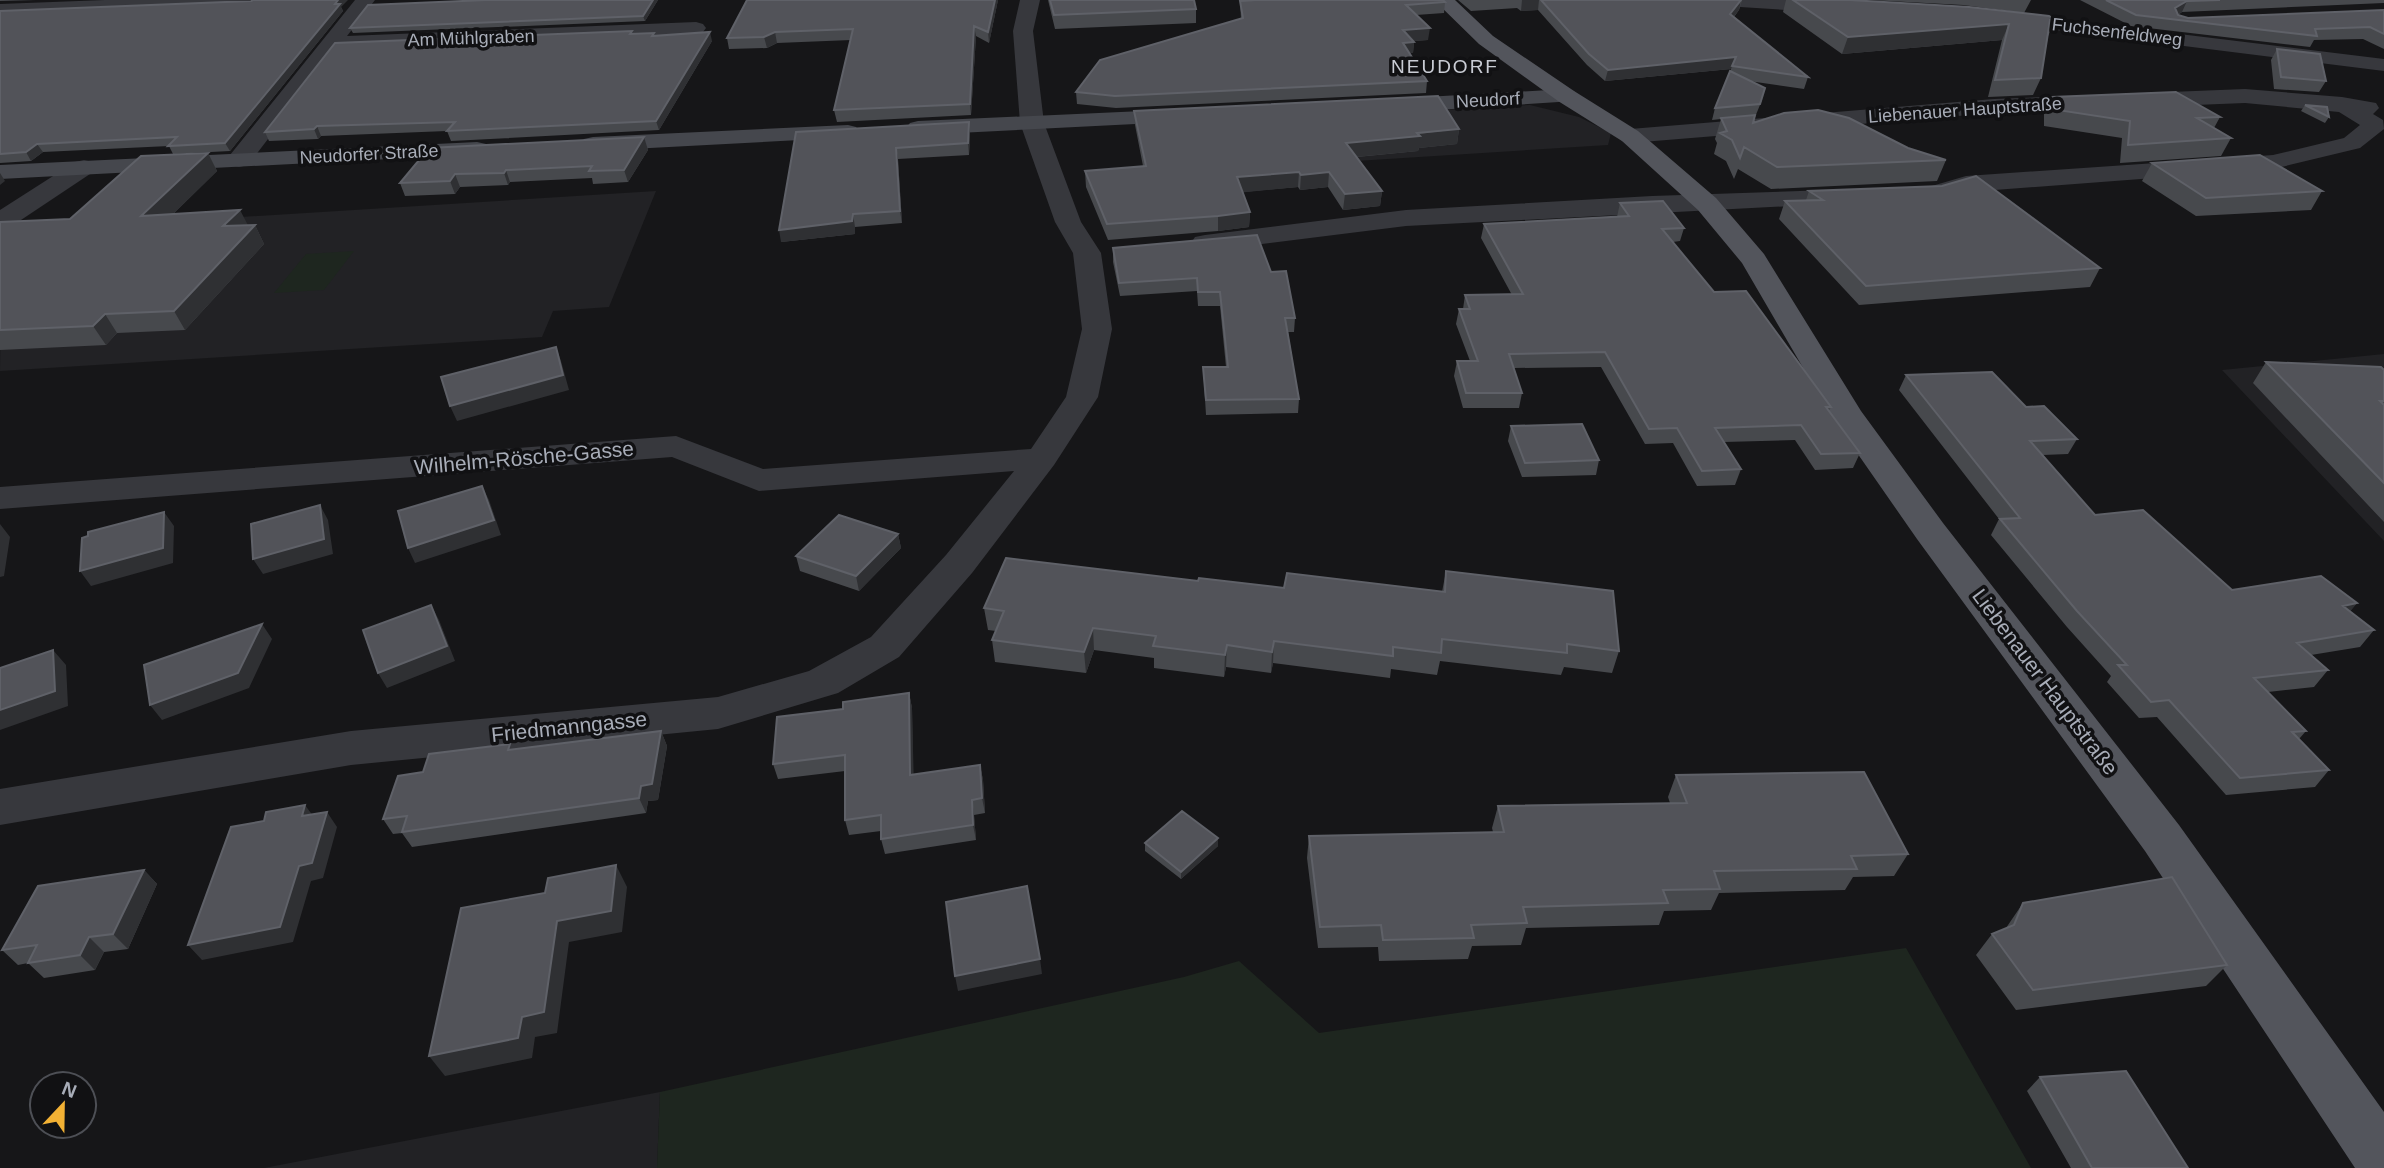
<svg xmlns="http://www.w3.org/2000/svg" width="2384" height="1168" font-family="Arial,sans-serif">
  <rect width="100%" height="100%" fill="#161618"/>
  <path fill="#222225" d="M1530,105L1579,117L1611,133L1608,145L1356,161L1223,122Z
    M656,191L609,307L553,311L542,337L0,371L2,232Z
    M2384,354V541L2222,370Z
    M660,1092L657,1168H264Z"/>
  <path fill="#1e261f" d="M354,251L324,290L274,293L306,254Z
    M1906,948L2031,1168H657L660,1092L1184,977L1239,961L1319,1033Z"/>
  <g fill="none" stroke-linecap="round" stroke-linejoin="round">
    <path fill="#37383d" fill-rule="evenodd" d="M105,0H264L254,6L0,16V4Z
      M355,0H375L347,36L696,22L703,24L706,28L703,32L696,34L337,49L248,165L239,167L230,165L227,160L230,155Z
      M1020,0H1040L1033,31L1044,123L1081,222L1101,253L1112,329L1098,397L1054,465L972,573L899,657L838,693L718,729L351,765L0,825V789L351,731L718,697L809,671L871,637L946,555L1014,471L759,491L672,457L0,509V487L676,436L763,469L1031,449L1066,397L1082,329L1073,253L1055,222L1020,123L1013,31Z
      M1714,0H1818L1843,3L1846,7L1836,13L1724,6Z
      M2000,12L2384,59V71L1993,22L1990,18L1993,14Z
      M2245,89L2342,97L2376,103L2379,108L2373,114L2383,120L2384,129L2360,148L2273,169L1968,192L1934,201L1925,198L1921,193L1925,188L1966,176L2273,155L2344,138L2360,125L2339,112L2245,103L1994,113L1630,143L1622,141L1618,136L1622,131L1630,129L1994,99Z
      M84,160L93,162L96,167L93,172L9,228L0,230V210L75,162Z
      M1860,189L1869,192L1873,197L1869,202L1406,226L1205,251L1195,249L1191,243L1195,237L1205,235L1406,210L1652,196Z"/>
    <path fill="#45474d" fill-rule="evenodd" d="M1566,89L1574,91L1577,96L1574,101L1390,113L1382,111L1379,106L1382,101L1390,99Z
      M1187,109L1195,111L1199,116L1195,121L918,135L910,133L906,128L910,123L918,121Z
      M848,125L856,127L860,132L856,137L593,151L584,149L581,144L584,139L593,137Z
      M477,142L486,144L489,149L486,154L0,179V165Z"/>
    <path fill="#53555c" fill-rule="evenodd" d="M1434,0H1455L1493,36L1574,91L1638,131L1716,198L1764,254L1861,411L1943,523L2179,825L2384,1112V1168H2355L2145,851L1917,539L1830,414L1742,263L1698,210L1622,141L1558,101L1479,44Z"/>
  </g>
  <path fill="#47494d" d="M0,0H36L0,1Z
    M486,0H658L645,21L353,33L350,28Z
    M998,0L989,43L976,36L971,115L837,122L834,110L851,40L777,43L767,48L729,49L727,38Z
    M1048,0H1194L1196,9V23L1055,29Z
    M1458,0H1742L1739,10L1734,17L1808,77L1804,89L1749,81L1762,100L1753,122L1908,148L1946,160L1937,181L1771,189L1738,169L1734,179L1726,161L1714,154L1717,143L1715,139L1721,119L1712,120L1715,108L1731,69L1605,81L1587,65L1538,10L1521,11L1517,8L1471,11Z
    M1786,0H1850L2055,20L2048,36L2041,78L2033,95L1988,97L2002,40L1842,54L1783,12Z
    M1870,0H2031L2024,13L1963,5Z
    M2080,0H2384V3L2182,12L2178,15L2188,18L2384,10V49L2363,39L2314,40L2310,47L2131,26Z
    M1240,1L1445,2L1444,13L1416,15L1428,40L1413,41L1414,42L1413,53H1410L1427,81L1426,93L1116,108L1077,104L1076,92L1241,19Z
    M341,7L343,11L230,151L173,154L169,146L43,152L31,161L0,163V11Z
    M632,31V34L712,41L659,130L451,141L447,131L321,136L318,139L269,141L265,132Z
    M2277,49L2326,81L2319,92L2274,89L2271,60Z
    M2052,97L2220,117L2214,128L2231,138L2221,156L2120,163L2122,138L2044,126V114Z
    M2305,105L2329,117L2325,123L2301,111Z
    M1134,111L1459,129L1457,144L1419,148L1418,151L1357,157L1382,191L1380,206L1343,210L1328,187L1300,190L1298,187L1243,192L1250,212L1249,227L1218,231L1108,240L1086,187L1085,171L1143,166L1135,125Z
    M796,132L970,134L969,155L898,159L902,223L855,227V234L781,242Z
    M644,137L648,150L628,182L593,184L592,178L510,182L508,185L460,187L455,194L405,196L400,183Z
    M208,153L217,171L173,214L248,226L255,225L264,244L185,330L117,333L106,345L0,350V222L70,219Z
    M2152,163L2322,191L2311,210L2196,216L2142,181Z
    M1809,191L2100,268L2090,287L1859,305L1779,219L1785,201L1806,200Z
    M1620,203L1684,228L1680,241L1673,242L1714,292L1831,407L1829,411L1860,453L1853,468L1815,470L1795,440L1724,442L1741,469L1735,485L1697,486L1673,443L1645,444L1601,367L1514,368L1522,393L1519,408H1463L1454,376L1457,361H1470L1456,324L1459,309H1463L1465,295H1512L1481,238L1484,224L1617,217Z
    M1113,248L1271,272L1295,318L1294,332H1288L1299,399L1298,413L1206,415L1203,367H1226L1220,306H1198L1197,291L1120,296L1113,262Z
    M2266,362L2384,370V522L2253,383Z
    M1906,375L2026,407L2077,439L2068,454L2043,455L2095,515L2232,590L2357,603L2350,611L2374,630L2360,647L2311,655L2328,670L2314,687L2268,692L2306,731L2299,739L2329,770L2315,787L2226,795L2157,717L2139,718L2107,682L2111,676L2067,627L1991,535L1999,519L1899,390Z
    M1511,426L1599,460L1596,475L1522,477L1508,441Z
    M898,534L901,548L859,591L800,571L796,556Z
    M1446,571L1619,651L1612,673L1564,667L1561,675L1440,661L1437,675L1391,669L1390,678L1273,663L1271,673L1226,667L1224,677L1154,668V658L1094,650L1086,673L995,662L992,640L996,631L988,630L984,608L1198,581L1284,588L1442,592Z
    M909,693L912,708L913,775L980,765L983,780L985,813L974,815L976,840L885,854L881,839V831L849,835L845,820V771L778,779L773,764L843,709Z
    M661,731L667,746L658,800L648,801L646,813L412,847L402,833L393,834L383,819L423,772L512,750Z
    M1676,775L1908,854L1894,876L1853,877L1845,890L1719,893L1711,910L1664,911L1659,925L1526,928L1521,945L1472,946L1468,959L1379,961L1378,947L1318,948L1307,858L1309,836L1493,832L1492,828L1498,806L1670,803L1668,797Z
    M1218,838V846L1181,879L1145,851V843Z
    M144,870L157,884L128,949L104,952L95,970L44,978L28,963L18,965L2,950Z
    M2023,903L2227,965L2206,986L2016,1010L1976,955L1992,934L2006,928Z
    M2040,1077L2188,1168H2071L2027,1091Z"/>
  <path fill="#2f3033" d="M338,0H348L341,7L343,11L230,151L225,143Z
    M653,0H658L645,21L643,16Z
    M995,0H998L989,43L988,32Z
    M1522,0H1539L1538,10L1521,11Z
    M1741,0L1739,10L1727,25L1730,14Z
    M2187,1L2182,12L2170,19L2175,8Z
    M2009,24L2002,40L1842,54L1848,37Z
    M974,26L976,36L971,115L970,104Z
    M1430,28L1428,40L1402,42L1403,30Z
    M710,32L712,41L659,130L656,121Z
    M775,32L777,43L767,48L764,37Z
    M1414,42L1413,53L1402,54L1403,43Z
    M1736,57L1731,69L1605,81L1608,70Z
    M969,122L970,134L969,155L968,143Z
    M317,126L321,136L318,139L314,129Z
    M1459,129L1457,144L1419,148L1418,151L1345,158L1346,143Z
    M644,137L648,150L628,182L624,170Z
    M37,144L43,152L31,161L26,152Z
    M896,148L898,159L902,223L900,211Z
    M208,153L217,171L152,235L141,216Z
    M506,170L510,182L508,185L504,173Z
    M1299,172L1298,187L1237,193V177Z
    M1329,172L1328,187L1300,190L1301,175Z
    M0,173L5,181L0,185Z
    M455,174L460,187L455,194L450,181Z
    M1382,191L1380,206L1343,210L1345,194Z
    M240,210L250,229L223,226Z
    M1250,212L1249,227L1218,231V216Z
    M853,214L855,227V234L781,242L779,230Z
    M255,225L264,244L185,330L174,311Z
    M105,314L117,333L106,345L93,326Z
    M556,347L561,361L569,390L457,421L450,406Z
    M482,486L489,500L501,535L415,563L408,548Z
    M320,505L328,520L333,554L263,574L253,559Z
    M164,512L174,526L173,563L91,586L80,571Z
    M0,524L10,537L4,576L0,577Z
    M898,534L901,548L859,591L856,576Z
    M2357,603L2343,620V606Z
    M431,605L439,620L455,661L387,688L378,673Z
    M262,624L272,639L249,688L162,720L150,705Z
    M1093,628L1094,650L1086,673L1084,652Z
    M1274,641L1273,663L1271,673L1272,652Z
    M1227,645L1226,667L1224,677L1225,655Z
    M53,650L66,665L68,706L0,730V710Z
    M909,693L912,708L914,790L910,775Z
    M661,731L667,746L658,800L648,801L646,813L639,798L641,786Z
    M980,765L983,780L985,813L982,798Z
    M972,800L974,815L976,840L973,825Z
    M305,805L316,820L302,816Z
    M327,812L337,827L323,878L311,881L293,942L202,960L188,945L299,866Z
    M1218,838V846L1181,879V872Z
    M616,865L627,887L622,932L569,942L557,1033L535,1037L532,1058L445,1076L429,1056L557,921Z
    M144,870L157,884L128,949L113,934Z
    M89,937L104,952L95,970L80,955Z
    M1040,959L1042,974L958,991L955,976Z"/>
  <path fill="#525359" stroke="#5f6168" stroke-width="2" d="M253,0H338L335,4H340L225,143L168,146L177,137L37,144L26,152L0,154V11L251,1Z
    M486,0H653L643,16L350,28L368,5Z
    M747,0H995L988,32L974,26L970,104L834,110L853,29L775,32L764,37L727,38Z
    M1050,0H1194L1196,9L1054,15Z
    M1256,0H1443L1445,2L1406,5L1430,28L1403,30L1414,42L1403,43L1427,81L1115,96L1076,92L1100,60L1243,18L1240,1Z
    M1541,0H1741L1730,14L1808,77L1732,66L1736,57L1608,70L1589,54Z
    M1793,0H1850L1969,7L2049,16L2055,20H2050L2041,78L1995,80L2009,24L1848,37Z
    M2106,0H2220L2187,1L2175,8L2178,15L2188,18L2384,10V34L2370,27L2315,29L2317,36L2136,15Z
    M632,31L630,34L654,33L652,36L710,32L656,121L447,131L455,122L317,126L314,129L265,132L335,43Z
    M2277,49L2320,54L2326,81L2281,77Z
    M1730,71L1765,88L1760,104L1715,108Z
    M2176,92L2220,117L2197,118L2231,138L2128,145L2130,121L2051,109L2052,97Z
    M1438,96L1459,129L1417,133L1420,136L1346,143L1382,191L1345,194L1329,172L1301,175L1299,172L1237,177L1250,212L1218,216L1107,224L1085,171L1146,166L1134,111Z
    M2305,105L2327,107L2329,117Z
    M1818,110L1849,118L1908,148L1946,160L1777,167L1744,147L1740,158L1732,140L1720,133L1727,131L1721,118L1755,115L1753,123L1784,113Z
    M969,122L968,143L896,148L900,211L853,214L852,221L779,230L796,132Z
    M644,137L624,170L589,171L592,166L506,170L504,173L455,174L450,181L400,183L429,148Z
    M208,153L141,216L240,210L223,226L255,225L174,311L105,314L93,326L0,330V222L70,219L141,156Z
    M2260,155L2322,191L2206,198L2152,163Z
    M1976,176L2100,268L1866,286L1785,201L1823,200L1809,191L1942,186Z
    M1663,201L1684,228L1662,229L1714,292L1746,291L1831,407H1826L1860,453L1821,454L1801,425L1715,428L1741,469L1702,471L1677,428L1649,429L1605,352L1509,354L1522,393H1466L1457,361H1478L1459,309H1470L1465,295L1523,294L1484,224L1629,216L1620,203Z
    M1257,235L1271,272L1286,271L1295,318H1285L1299,399L1206,400L1203,367H1228L1220,292H1198L1197,278L1119,283L1113,248Z
    M556,347L563,375L450,406L441,377Z
    M2266,362L2381,367L2384,370V401H2380L2384,405V483Z
    M1992,372L2026,407L2044,406L2077,439L2030,441L2095,515L2143,510L2232,590L2321,576L2357,603L2343,606L2374,630L2297,643L2328,670L2254,678L2306,731L2292,732L2329,770L2240,778L2169,700L2151,702L2118,665H2127L2077,611L2000,519L2020,518L1906,375Z
    M1582,424L1599,460L1525,463L1511,426Z
    M482,486L494,520L408,548L398,511Z
    M320,505L324,539L253,559L251,524Z
    M164,512L163,548L80,571L82,538L88,536V532Z
    M839,515L898,534L856,576L796,556Z
    M1006,558L1198,581L1199,578L1284,588L1287,573L1445,592L1446,571L1613,591L1619,651L1567,644V653L1442,639L1441,653L1393,647V656L1274,641L1272,652L1227,645L1225,655L1153,646L1156,636L1093,628L1084,652L992,640L1004,611L984,608Z
    M431,605L447,646L378,673L363,630Z
    M262,624L238,673L150,705L144,665Z
    M53,650L55,691L0,710V668Z
    M909,693L910,775L980,765L982,798L972,800L973,825L881,839V815L845,820V755L773,764L777,717L843,709V702Z
    M661,731L652,784L641,786L639,798L402,832L407,816L383,819L398,776L423,772L429,754L510,744L508,750Z
    M1864,772L1908,854L1851,856L1857,869L1714,871L1720,889L1663,890L1668,903L1523,907L1527,923L1471,925L1474,938L1383,940L1381,925L1320,927L1309,836L1504,832L1498,806L1687,803L1676,775Z
    M305,805L302,816L327,812L312,863L299,866L280,927L188,945L231,827L264,821L266,812Z
    M1182,811L1218,838L1181,872L1145,843Z
    M616,865L611,911L557,921L544,1012L522,1017L518,1038L429,1056L461,908L545,893L548,878Z
    M144,870L113,934L89,937L80,955L28,963L37,945L2,950L38,886Z
    M2172,877L2227,965L2033,990L1992,934L2014,925L2023,903Z
    M1027,886L1040,959L955,976L946,902Z
    M2126,1071L2188,1168H2092L2040,1077Z"/>
  <g text-anchor="middle" stroke-width="7" stroke-linejoin="round" paint-order="stroke">
    <g font-size="18" fill="#a8adb8" stroke="#111113">
      <text transform="translate(2117 32) rotate(7)" y="6">Fuchsenfeldweg</text>
      <text transform="translate(471 38) rotate(-2)" y="6">Am Mühlgraben</text>
      <text transform="translate(1488 100) rotate(-3)" y="6">Neudorf</text>
      <text transform="translate(1965 110) rotate(-4)" y="6">Liebenauer Hauptstraße</text>
      <text transform="translate(369 154) rotate(-3)" y="6">Neudorfer Straße</text>
    </g>
    <g font-size="19" letter-spacing="2" fill="#c9ccd4" stroke="#111113">
      <text x="1445" y="73">NEUDORF</text>
    </g>
    <g font-size="21" fill="#a8adb8" stroke="#111113">
      <text transform="translate(524 458) rotate(-5)" y="7">Wilhelm-Rösche-Gasse</text>
      <text transform="translate(2045 682) rotate(53)" y="7">Liebenauer Hauptstraße</text>
      <text transform="translate(569 727) rotate(-6)" y="7">Friedmanngasse</text>
    </g>
  </g>
  <g transform="translate(63 1105) rotate(22)"><circle r="33" fill="#111113" stroke="#4d4f55" stroke-width="2"/>
  <path d="M0-5L12 26L0 18L-12 26Z" fill="#f2b134"/>
  <text y="-10" font-size="19" font-weight="bold" text-anchor="middle" fill="#a8adb8">N</text>
  </g>
</svg>
